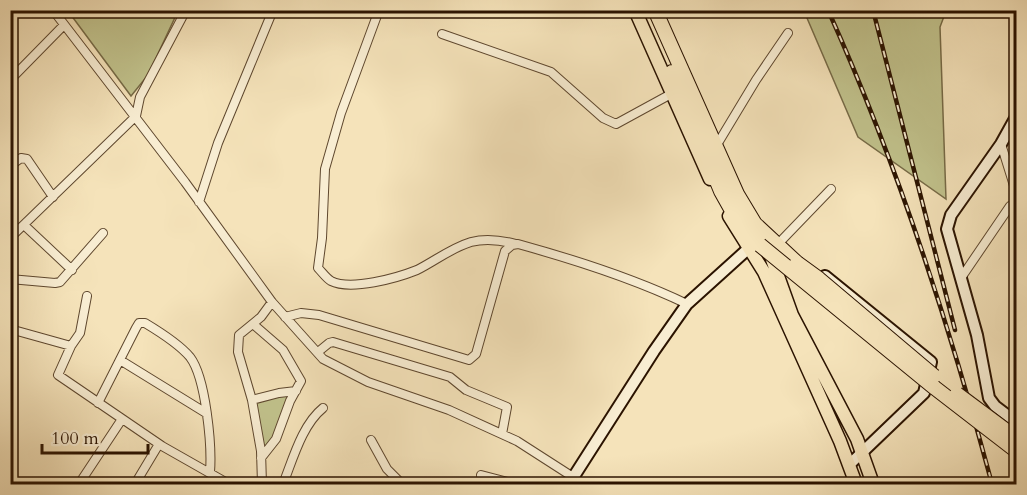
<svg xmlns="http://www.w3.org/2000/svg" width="1027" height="495" font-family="Cardo,serif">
  <rect width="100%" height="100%" fill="#f5e3ba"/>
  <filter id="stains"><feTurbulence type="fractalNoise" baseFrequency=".00333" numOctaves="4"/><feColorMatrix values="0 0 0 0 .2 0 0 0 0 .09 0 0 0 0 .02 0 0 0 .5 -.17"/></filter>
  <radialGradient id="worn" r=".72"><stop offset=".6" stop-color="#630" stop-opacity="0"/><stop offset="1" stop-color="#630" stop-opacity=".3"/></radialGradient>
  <path fill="#c1c28c" stroke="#766a46" stroke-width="1.5" d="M68,11H178L148,75L131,96Z
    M804,11H946L940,27L946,199L858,137Z
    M291,394L273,439L263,452L254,402Z"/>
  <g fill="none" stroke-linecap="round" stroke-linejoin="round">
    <defs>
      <path id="street" d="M53,10L185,182L272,302L323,359L368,382L449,410L517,441L573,477L579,484
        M379,10L341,113L325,169L322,238L318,268C322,272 326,278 331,281C351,291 397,278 417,270C435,261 451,248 471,242C486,238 501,240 516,244
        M442,34L551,72L603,118L616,124L671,94
        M10,80L64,25
        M1001,144L1016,192
        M715,148L756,80L788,33
        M10,166L21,158L27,159L53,197
        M199,202L218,143L273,10
        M24,225L72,270
        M10,238L136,116L140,97L186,10
        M777,245L831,189
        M961,278L1010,206L1016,205
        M10,279L55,283L60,282L103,233
        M87,296L80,333L71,346L58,375L162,446L229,484
        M285,317L301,313L319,315L469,360L476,354L505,251L512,245L518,244C576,260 633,278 687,304
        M253,324L283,350L301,381L290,401L276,439L261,458
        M10,329L71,346
        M318,352L329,343L333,342L450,377L466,390L507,407L502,434
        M120,360L206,413
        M252,400L279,393L296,391
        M98,403L136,328L139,323H145C160,332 179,344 190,357C206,378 212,446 210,472
        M371,440L387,469L402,484
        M481,475L515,484
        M79,484L122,419
        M135,484L159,444
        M262,484L261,451L252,400L238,352L239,335L261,317L272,302
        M283,484C293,459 302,425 323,408"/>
      <path id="secondary" d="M1016,117L1001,144L951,215L947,229L977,335L989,398L995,406L1016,422
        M825,276L931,362L924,393L850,464
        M569,484L654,351L687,304L749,248"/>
      <path id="primary" d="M635,10L710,179
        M729,216L764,272L840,441L856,484
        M769,251L792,315L857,439L873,484"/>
      <path id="highway" d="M655,10L737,194L755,224L797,263
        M672,72L721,191L735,216L760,245"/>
    </defs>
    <use href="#street" stroke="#5e472e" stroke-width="10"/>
    <use href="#secondary" stroke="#2b1300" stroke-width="14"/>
    <use href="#primary" stroke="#2b1300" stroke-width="15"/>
    <use href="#highway" stroke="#2b1300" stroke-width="16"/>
    <use href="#street" stroke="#f8edd2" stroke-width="8"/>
    <use href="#secondary" stroke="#f8edd2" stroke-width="10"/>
    <use href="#primary" stroke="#f5e3ba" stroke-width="12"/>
    <use href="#highway" stroke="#f5e3ba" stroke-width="14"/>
    <defs>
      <path id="rail" d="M828,10C897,163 949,323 992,484
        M873,10L955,330"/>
    </defs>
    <use href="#rail" stroke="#2b1300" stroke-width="4.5"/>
    <use href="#rail" stroke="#f8edd2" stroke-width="2" stroke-dasharray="7" stroke-linecap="butt"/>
    <defs>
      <path id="highway-bridge" d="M760,245L935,388L1014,449
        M797,263L819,279L934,376
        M957,394L1016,438"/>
    </defs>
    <use href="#highway-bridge" stroke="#2b1300" stroke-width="16" stroke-linecap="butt"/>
    <use href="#highway-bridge" stroke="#f5e3ba" stroke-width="14"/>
  </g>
  <rect width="1027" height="495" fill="none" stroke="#f5e3ba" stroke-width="36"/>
  <rect x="12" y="12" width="1003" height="471" fill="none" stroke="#2b1300" stroke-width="3"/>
  <rect x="18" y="18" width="991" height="459" fill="none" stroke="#2b1300" stroke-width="1.5"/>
  <path d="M42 444v9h106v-9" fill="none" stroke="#2b1300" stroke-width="3"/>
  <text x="51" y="444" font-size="18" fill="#2b1300" stroke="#f8edd2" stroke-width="4.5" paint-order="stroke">100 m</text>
  <rect width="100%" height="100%" filter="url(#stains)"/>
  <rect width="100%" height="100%" fill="url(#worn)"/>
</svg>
